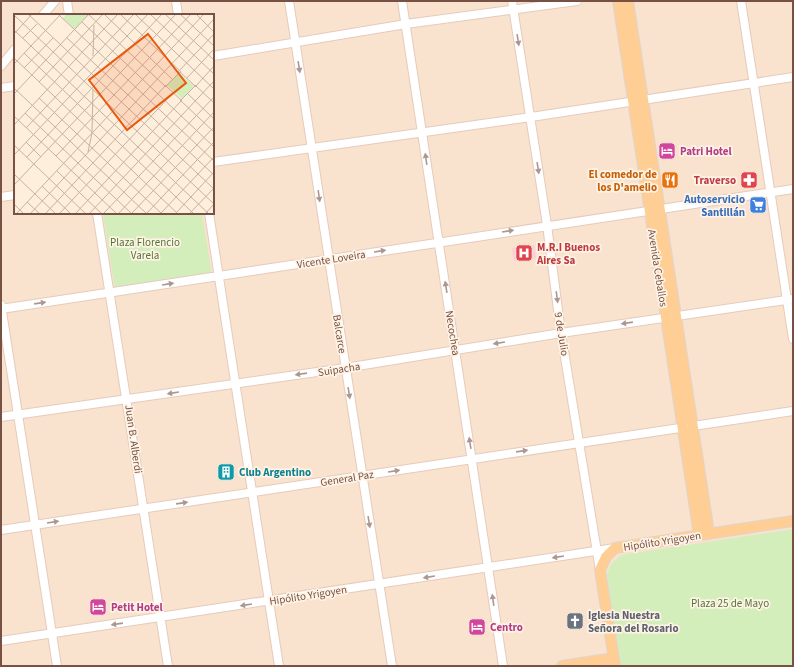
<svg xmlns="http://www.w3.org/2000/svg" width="794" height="667" font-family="'Source Sans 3',sans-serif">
  <rect width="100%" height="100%" fill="#feefdd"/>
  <path fill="#f9e2ce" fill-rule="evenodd" d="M1,1H793V666H1ZM15,15H213V213H15Z"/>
  <path fill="#fdd0d9" d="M534,245L536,258L514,261L512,248Z"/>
  <path fill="#d3edbb" d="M103,213H202L212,276L115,289Z
    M793,529V666H621L607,575L611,564L621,555Z"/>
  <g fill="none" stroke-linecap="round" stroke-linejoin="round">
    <defs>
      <path id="minor" d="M67,1L69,15
        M176,1L178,15
        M289,1L392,666
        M402,1L503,666
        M512,1L547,225L561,333L600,570
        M741,1L793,339
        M43,15L55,1
        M213,56L406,24L577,1
        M1,66L15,49
        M1,88L15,86
        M213,162L531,117L793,77
        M1,197L15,195
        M97,213L168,666
        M209,213L279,666
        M1,305L57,666
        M1,309L793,189
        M1,417L345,368L561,333L793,299
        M1,530L793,411
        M1,641L615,548"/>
      <path id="major" d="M618,1L699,535
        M628,1L709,533
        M562,666L614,658
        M615,666L600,570L606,557L615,548L793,521"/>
    </defs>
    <use href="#minor" stroke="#e5cbbc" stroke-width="10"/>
    <use href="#major" stroke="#ded5d2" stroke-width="12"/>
    <use href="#minor" stroke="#fff" stroke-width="8"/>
    <use href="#major" stroke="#ffce94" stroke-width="10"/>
  </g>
  <defs><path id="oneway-solid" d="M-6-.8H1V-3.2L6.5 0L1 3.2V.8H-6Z"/></defs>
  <g fill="#ad978f">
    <use href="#oneway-solid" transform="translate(518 40) rotate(81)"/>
    <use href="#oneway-solid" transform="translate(299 67) rotate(81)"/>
    <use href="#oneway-solid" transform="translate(426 159) rotate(-98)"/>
    <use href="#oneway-solid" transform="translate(538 168) rotate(81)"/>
    <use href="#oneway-solid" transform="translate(319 196) rotate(82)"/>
    <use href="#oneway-solid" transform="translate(508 231) rotate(-9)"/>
    <use href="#oneway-solid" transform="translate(380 251) rotate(-9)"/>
    <use href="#oneway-solid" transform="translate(168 284) rotate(-9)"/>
    <use href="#oneway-solid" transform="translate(446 287) rotate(-99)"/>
    <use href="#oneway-solid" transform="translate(557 297) rotate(82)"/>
    <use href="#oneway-solid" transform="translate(40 303) rotate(-8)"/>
    <use href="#oneway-solid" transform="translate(627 323) rotate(172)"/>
    <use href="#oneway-solid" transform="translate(499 343) rotate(171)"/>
    <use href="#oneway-solid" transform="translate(301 374) rotate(172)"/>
    <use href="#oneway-solid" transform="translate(173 393) rotate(171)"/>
    <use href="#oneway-solid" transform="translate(349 393) rotate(81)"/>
    <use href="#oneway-solid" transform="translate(470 443) rotate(-99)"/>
    <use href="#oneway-solid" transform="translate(522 451) rotate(-8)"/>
    <use href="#oneway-solid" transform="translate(394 471) rotate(-9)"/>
    <use href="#oneway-solid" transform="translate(182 503) rotate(-8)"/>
    <use href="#oneway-solid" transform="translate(53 522) rotate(-9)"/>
    <use href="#oneway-solid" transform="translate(369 522) rotate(81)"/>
    <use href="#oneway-solid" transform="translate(558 557) rotate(171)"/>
    <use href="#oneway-solid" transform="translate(429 577) rotate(171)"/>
    <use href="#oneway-solid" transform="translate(493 600) rotate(-98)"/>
    <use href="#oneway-solid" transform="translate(246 605) rotate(171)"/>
    <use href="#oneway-solid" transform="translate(117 624) rotate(172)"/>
  </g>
  <defs>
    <symbol id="hotel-square" viewBox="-11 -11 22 22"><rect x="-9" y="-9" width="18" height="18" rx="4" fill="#d1479c" stroke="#fff3e6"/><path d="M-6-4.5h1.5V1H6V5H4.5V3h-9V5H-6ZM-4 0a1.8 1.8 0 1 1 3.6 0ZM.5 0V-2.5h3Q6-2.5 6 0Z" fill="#fff"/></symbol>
    <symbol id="restaurant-square" viewBox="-11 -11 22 22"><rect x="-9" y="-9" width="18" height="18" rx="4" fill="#e8710a" stroke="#fff3e6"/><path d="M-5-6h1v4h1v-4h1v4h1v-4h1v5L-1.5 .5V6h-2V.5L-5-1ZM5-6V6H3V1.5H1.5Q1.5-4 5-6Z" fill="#fff"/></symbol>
    <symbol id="pharmacy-square" viewBox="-11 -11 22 22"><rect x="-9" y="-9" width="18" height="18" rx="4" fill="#e0444e" stroke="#fff3e6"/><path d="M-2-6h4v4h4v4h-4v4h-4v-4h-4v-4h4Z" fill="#fff"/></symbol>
    <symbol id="supermarket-square" viewBox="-11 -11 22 22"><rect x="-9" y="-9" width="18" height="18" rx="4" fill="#3f7fe0" stroke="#fff3e6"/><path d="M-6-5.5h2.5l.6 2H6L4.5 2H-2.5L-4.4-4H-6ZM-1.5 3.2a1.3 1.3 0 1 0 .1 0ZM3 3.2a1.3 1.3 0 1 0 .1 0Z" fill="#fff"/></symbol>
    <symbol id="hospital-square" viewBox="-11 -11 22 22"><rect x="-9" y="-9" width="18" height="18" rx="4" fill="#e0444e" stroke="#fff3e6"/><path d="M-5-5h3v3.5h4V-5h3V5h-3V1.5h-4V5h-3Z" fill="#fff"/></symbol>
    <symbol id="building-square" viewBox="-11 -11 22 22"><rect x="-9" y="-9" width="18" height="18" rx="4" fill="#0f9aa8" stroke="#fff3e6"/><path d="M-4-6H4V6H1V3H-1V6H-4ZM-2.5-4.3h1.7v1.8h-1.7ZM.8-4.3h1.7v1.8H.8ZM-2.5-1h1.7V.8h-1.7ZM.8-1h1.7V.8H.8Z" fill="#fff"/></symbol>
    <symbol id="church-square" viewBox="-11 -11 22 22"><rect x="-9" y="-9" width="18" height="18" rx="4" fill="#6b7280" stroke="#fff3e6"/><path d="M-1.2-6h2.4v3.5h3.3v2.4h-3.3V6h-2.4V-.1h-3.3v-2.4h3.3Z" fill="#fff"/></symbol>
  </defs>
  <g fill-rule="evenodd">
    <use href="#hotel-square" x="657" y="141" width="20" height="20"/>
    <use href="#restaurant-square" x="660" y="170" width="20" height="20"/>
    <use href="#pharmacy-square" x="739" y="170" width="20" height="20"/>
    <use href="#supermarket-square" x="748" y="195" width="20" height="20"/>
    <use href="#hospital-square" x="514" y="243" width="20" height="20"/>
    <use href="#building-square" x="216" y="462" width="20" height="20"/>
    <use href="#hotel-square" x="88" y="597" width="20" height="20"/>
    <use href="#church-square" x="565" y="611" width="20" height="20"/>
    <use href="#hotel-square" x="467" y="617" width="20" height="20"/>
  </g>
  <g text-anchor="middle" stroke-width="3.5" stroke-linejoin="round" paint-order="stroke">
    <g font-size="11" font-weight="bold" fill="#b23c85" stroke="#fff3e6" text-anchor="start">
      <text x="680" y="155">Patri Hotel</text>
      <text x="111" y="611">Petit Hotel</text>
      <text x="490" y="631">Centro</text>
    </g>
    <g font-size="11" font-weight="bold" fill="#c56008" stroke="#fff3e6" text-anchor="end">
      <text x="657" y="178">El comedor de<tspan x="657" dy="13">los D'amelio</tspan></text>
    </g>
    <g font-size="11" font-weight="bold" fill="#be3a42" stroke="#fff3e6" text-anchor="end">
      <text x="736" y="184">Traverso</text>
      <text x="537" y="251" text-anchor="start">M.R.I Buenos<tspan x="537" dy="13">Aires Sa</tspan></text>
    </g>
    <g font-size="11" font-weight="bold" fill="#366cbe" stroke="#fff3e6" text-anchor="end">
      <text x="745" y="203">Autoservicio<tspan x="745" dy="13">Santillán</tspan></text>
    </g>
    <g font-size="11" fill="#517738" stroke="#fff3e6">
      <text x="145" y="246">Plaza Florencio<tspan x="145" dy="13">Varela</tspan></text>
      <text x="730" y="607">Plaza 25 de Mayo</text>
    </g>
    <g font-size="11" fill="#765144" stroke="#fff3e6">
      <text transform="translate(331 259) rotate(-9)" y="4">Vicente Loveira</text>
      <text transform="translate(658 268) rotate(81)" y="4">Avenida Ceballos</text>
      <text transform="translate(453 333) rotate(81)" y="4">Necochea</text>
      <text transform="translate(340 334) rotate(81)" y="4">Balcarce</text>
      <text transform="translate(562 334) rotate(81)" y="4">9 de Julio</text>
      <text transform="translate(339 369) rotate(-9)" y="4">Suipacha</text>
      <text transform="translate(134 439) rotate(82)" y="4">Juan B. Alberdi</text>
      <text transform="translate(347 478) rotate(-9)" y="4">General Paz</text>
      <text transform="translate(662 541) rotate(-9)" y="4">Hipólito Yrigoyen</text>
      <text transform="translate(308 595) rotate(-9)" y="4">Hipólito Yrigoyen</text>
    </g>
    <g font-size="11" font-weight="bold" fill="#0d838f" stroke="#fff3e6" text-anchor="start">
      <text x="239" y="476">Club Argentino</text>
    </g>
    <g font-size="11" font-weight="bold" fill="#5b616d" stroke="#fff3e6" text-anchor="start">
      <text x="588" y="619">Iglesia Nuestra<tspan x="588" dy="13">Señora del Rosario</tspan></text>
    </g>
  </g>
  <g transform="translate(14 14)">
    <rect width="200" height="200" fill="#feefdd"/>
    <path d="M53,0H74L61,15L49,4ZM165,59L180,72L168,85L153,71Z" fill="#d3edbb"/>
    <path fill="none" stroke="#c8b0a0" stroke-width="1" d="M14,0L200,175M44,0L200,147M74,0L152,73M90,0L158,65M106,0L167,58M121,0L200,75M136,0L200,60M151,0L200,46M166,0L200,32M182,0L200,18M0,1L200,190M68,8L200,133M0,16L195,200M0,20L18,0M9,24L23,10M53,24L200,161M10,39L180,200M79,42L80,11M0,44L164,200M0,50L47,0M10,54L39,24M164,58L200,20M166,58L181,72L167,86L152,72ZM173,64L200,35M25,68L89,0M181,71L200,89M181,73L200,52M0,74L133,200M0,80L75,0M174,80L200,105M25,84L148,200M166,86L200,118M11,99L118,200M0,102L103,200M0,111L104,0M12,114L120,0M12,128L27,143M0,131L72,200M74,138L78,119L79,76M0,141L134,0M42,142L177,0M13,143L148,0M43,157L88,200M0,160L42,200M0,171L162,0M28,172L57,200M13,188L26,200M0,190L10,200M118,199L200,113M147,199L200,143M162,199L200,158M2,200L190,0M16,200L200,5M31,200L152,71M45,200L159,79M61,200L168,86M75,200L200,67M89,200L200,83M104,200L200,98M132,200L200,128M175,200L200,174M191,200L200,190"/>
    <path fill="#e8590c" fill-opacity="0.15" stroke="#e8590c" stroke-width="2" d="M134,20L172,69L113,116L75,66Z"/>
    <rect width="200" height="200" fill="none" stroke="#765144" stroke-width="2"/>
  </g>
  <rect width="794" height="667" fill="none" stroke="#765144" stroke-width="4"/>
</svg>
